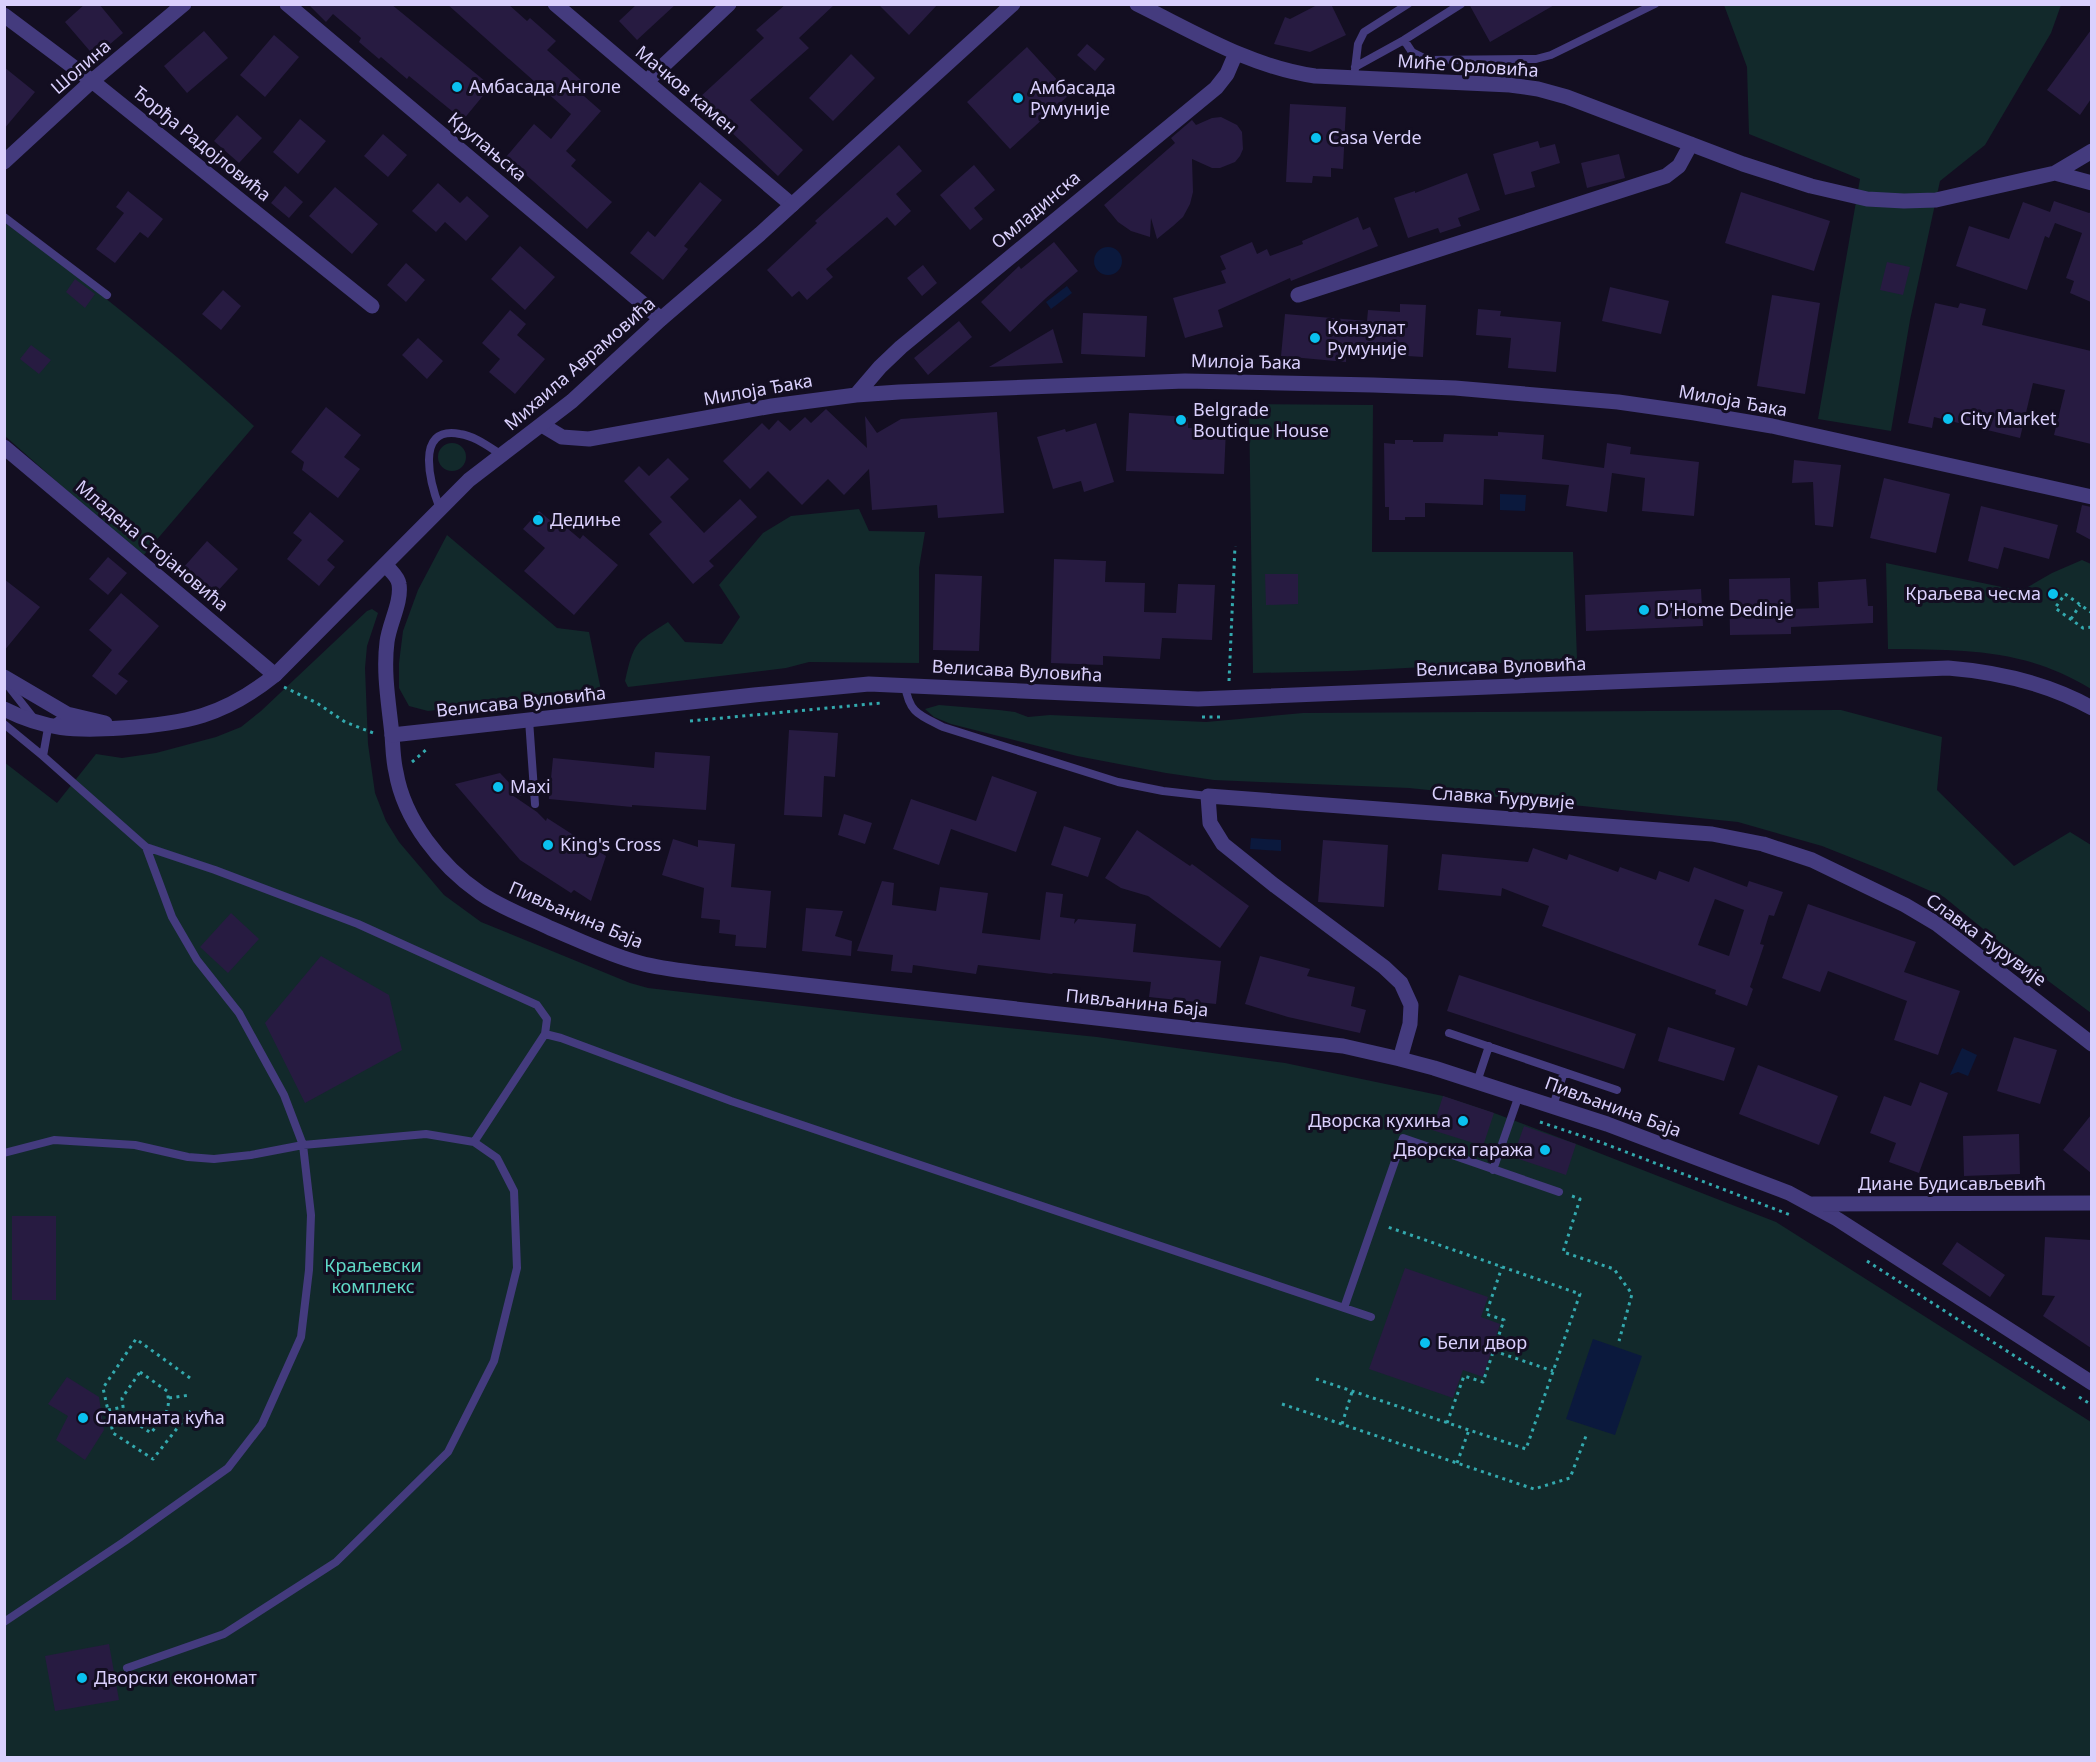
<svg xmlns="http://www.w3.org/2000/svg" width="2096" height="1762" font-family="'Noto Sans',sans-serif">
  <rect width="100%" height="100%" fill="#130e21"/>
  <path fill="#12292b" d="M1724,5H2061L2051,33L1985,145L1940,181L1910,320L1891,431L1818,419L1860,179L1749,134L1747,67Z
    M5,223C92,285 176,353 254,426L142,557L5,436Z
    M1249,404L1373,405L1372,552H1573L1577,659L1348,671L1253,673Z
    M438 457a14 14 0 1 1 28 0a14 14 0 1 1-28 0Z
    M859,509L869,531L925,532L919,568V663L809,662L786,668L628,687L625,681C634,642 635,643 668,622L685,642L722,644L740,617L719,585L763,533L791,516Z
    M447,535L557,628L589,632L601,690L428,711L409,706L399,688V663L403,631L418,590Z
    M2082,560L2091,564V689C2024,648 1964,650 1888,649L1886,563L2021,591L2052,573Z
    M372,609L378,613L367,646L365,668L368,744L375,793L386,821L399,842L444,895L481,922L630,983L648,988L881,1015L1097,1037L1285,1063L1443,1096L1494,1113L1576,1144L1776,1222L2091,1422V1757H5L4,762L57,803L96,754L122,758L156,753L216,737L241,727L261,711L367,611Z
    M939,705L999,710L1015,712L1028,717L1050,715L1206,722L1303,713L1841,710L1942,737L1937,790L2014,866L2070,832L2091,845V1013L2031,968L1944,897L1885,871L1822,846L1738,822L1409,788L1214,780L1166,773L1077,756L951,724L934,717L925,709Z"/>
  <path fill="#0b193d" d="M1094 261a14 14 0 1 1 28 0a14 14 0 1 1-28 0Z
    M1067,286L1072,293L1051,309L1046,302Z
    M1500,494L1526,495L1525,511L1500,510Z
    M1251,838L1281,840V851L1250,849Z
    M1962,1048L1977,1055L1968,1076L1958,1072L1950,1075Z
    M1593,1339L1642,1356L1615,1435L1566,1419Z"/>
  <path fill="#271b41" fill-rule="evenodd" d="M85,4H99L123,33L95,57L65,22Z
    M308,4H391L491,86L463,120L409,76L407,79L381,57L379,59L359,42L361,38L333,14L326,22Z
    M447,4H508L527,21L530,18L556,41L547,50L583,82L576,89L601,111L566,151L576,160L571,166L612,202L587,229L506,157L534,124L551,139L571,114Z
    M637,4H676L637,40L619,21Z
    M786,4H835L799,38L809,48L750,100L803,150L778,176L729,130L700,97L764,38L756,30Z
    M878,4H938L909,35Z
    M1319,4H1331L1346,35L1310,52L1274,44L1285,17L1290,19Z
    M1469,4H1556L1490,42Z
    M2091,30V99L2080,115L2047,90Z
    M204,31L228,58L187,93L164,66Z
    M274,35L299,57L265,97L240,75Z
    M1087,44L1105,59L1095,71L1077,55Z
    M1027,47L1070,94L1010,149L967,102Z
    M851,54L875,78L833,121L809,98Z
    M4,67L35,92L4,129Z
    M1290,104L1346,107L1343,169L1331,168V177L1313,176L1312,183L1286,182Z
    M237,115L262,138L239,163L214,141Z
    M1221,117L1237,125L1242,132L1243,149L1240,156L1235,162L1220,168H1212L1192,159L1193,192L1190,204L1183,217L1173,226L1157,239L1151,218L1150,237L1131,231L1118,222L1104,205L1175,143L1171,138L1192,120L1196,125L1212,118Z
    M300,119L326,141L298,174L273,152Z
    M383,134L407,155L388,177L364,156Z
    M1538,141L1540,148L1555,144L1560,163L1531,172L1535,187L1505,195L1493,154Z
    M899,145L922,171L896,194L911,211L895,226L887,217L826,269L833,277L807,300L799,291L792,297L767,270L817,223L815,221Z
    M1619,154L1625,178L1587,188L1581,163Z
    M974,165L995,190L974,208L983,219L970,230L940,195Z
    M1467,173L1480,210L1458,218L1461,226L1440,233L1438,228L1408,238L1394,198L1415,191V193Z
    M700,182L722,200L684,246L688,249L663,280L630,253L648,231L655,237Z
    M438,183L460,203L467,196L489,216L466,241L445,222L436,232L412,211Z
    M285,186L303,202L289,218L271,203Z
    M335,187L378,224L352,254L309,216Z
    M128,191L163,219L148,238L140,232L115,263L96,249L124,213L116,207Z
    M1741,192L1830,221L1814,271L1725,243Z
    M2054,201L2089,213L2091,212V302L2070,293L2074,281L2066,278L2082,233L2055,223L2049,238L2045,236L2027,290L1956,266L1969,226L2009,239L2023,202L2050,212Z
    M1358,217L1363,230L1370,227L1378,246L1291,281L1290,278L1218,310L1223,327L1185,338L1173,298L1226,283L1221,271L1226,269L1220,256L1252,242L1257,254L1267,249L1270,256L1303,244L1302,241Z
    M1054,242L1078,271L1046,298L1010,332L981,302L1019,266L1021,269Z
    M520,246L555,277L525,310L491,279Z
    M1887,262L1910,267L1903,295L1880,290Z
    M406,263L425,280L406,302L387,285Z
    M923,265L937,283L922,296L907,278Z
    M75,279L95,294L85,308L66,292Z
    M1610,287L1669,301L1661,334L1602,321Z
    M223,290L241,306L221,330L202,314Z
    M1772,295L1820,303L1805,394L1757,386Z
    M1935,303L1958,308L1960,303L1986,309L1982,325L2091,351V444L2054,435L2065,390L2033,383L2020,438L1934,417L1932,428L1908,423Z
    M1400,304L1426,305L1423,357L1346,352V362L1281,356L1285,314L1367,321L1368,310L1400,312Z
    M1478,309L1501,311L1500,316L1561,322L1556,372L1508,368L1511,338L1476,335Z
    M510,310L526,324L517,335L545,359L515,394L489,372L500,359L482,343Z
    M1083,313L1147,316L1145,357L1081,354Z
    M959,321L972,337L928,375L914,358Z
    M1053,329L1063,363L989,367L1031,342Z
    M418,338L443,361L427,379L402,355Z
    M31,345L51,360L39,374L20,359Z
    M326,407L361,435L344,457L360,469L338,498L302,470L304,462L291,452Z
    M826,409L867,448L865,416L877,433L901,419L997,412L1004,513L938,518L937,505L872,510L869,469L844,495L828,479L802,505L768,471L750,489L723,461L762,423L769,430L778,420L790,431L805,417L811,423Z
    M1129,413L1188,417V428L1226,429L1224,474L1126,471Z
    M1096,423L1114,482L1084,492L1081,481L1053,489L1037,437L1065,429L1066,432Z
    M1498,432L1544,435L1542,459L1604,468L1607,443L1631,447L1630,454L1699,462L1694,516L1642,511L1645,478L1612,473L1607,512L1566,506L1569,485L1484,479L1483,505L1425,503V517H1405V520H1389V507H1385L1384,443L1395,444V440H1413V442H1443L1444,434L1498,436Z
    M668,458L689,479L670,497L704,533L740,499L757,517L709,561L714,566L693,584L649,534L662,522L624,481L639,466L649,476Z
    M1794,460L1841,465L1833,527L1815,525L1813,482L1792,483Z
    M1884,478L1950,494L1936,553L1870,538Z
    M2082,505L2091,507V540L2076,532Z
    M1981,506L2058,525L2049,559L2004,547L1998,569L1968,561Z
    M539,511L558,527L561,523L580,539L583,535L618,565L574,615L524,571L545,548L523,529Z
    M310,512L344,541L327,560L335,567L319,586L287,559L302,540L293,533Z
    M207,541L238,569L214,595L183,568Z
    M108,557L127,573L108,595L89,579Z
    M1054,559L1106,561L1105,582L1145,583L1144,612L1176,613L1178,584L1215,585L1212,640L1162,638L1160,659L1103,656V665L1051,663Z
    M935,574L982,576L979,651L933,650Z
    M1265,574H1298V604L1266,605Z
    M1790,578L1791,609L1819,608L1818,582L1866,579L1868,606H1873V623L1791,627V634L1730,635L1729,579Z
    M4,579L40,607L4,651Z
    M1701,589L1703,626L1586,631L1585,595Z
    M121,593L159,626L118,674L128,681L116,695L92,676L112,650L89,630Z
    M789,730L838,733L835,777L824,776L822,817L784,815Z
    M655,752L710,756L706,810L632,805V807L549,799L553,758L654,768Z
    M500,773L522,796L512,795L537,812L546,821L547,818L606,856L591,901L574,890L571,893L520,860L455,784Z
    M992,776L1037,792L1016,852L951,829L939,865L893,849L911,799L976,821Z
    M844,814L872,823L865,844L838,835Z
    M1064,826L1101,838L1088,877L1051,865Z
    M1137,830L1190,866L1192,864L1249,906L1220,948L1148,896L1121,888L1105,878Z
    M673,839L698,847V840L735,844L731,887L771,891L766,948L735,946L736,935L719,933L720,920L701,918L704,888L662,875Z
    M1323,840L1388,845L1384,907L1318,902Z
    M1533,848L1567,860L1569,854L1618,872L1620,867L1656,880L1659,871L1689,882L1694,867L1747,887L1749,881L1783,892L1774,916L1769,915L1760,944L1764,945L1750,987L1753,989L1747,1006L1715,994L1716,990L1542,926L1549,906L1502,888L1501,896L1438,890L1442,854L1528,862ZM1715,899L1744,910L1729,956L1698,945Z
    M882,881L894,883L892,905L936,911L940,887L988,893L982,933L1040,940L1046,892L1063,894L1060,917L1075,919L1074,924L1078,919L1136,924L1133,952L1221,961L1216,1004L1149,997L1151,982L1053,973L1052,974L978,965L976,974L913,965L912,973L891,971L893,955L857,951Z
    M1808,904L1916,942L1904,972L1960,991L1938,1055L1894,1040L1907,1001L1828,971L1820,992L1782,978Z
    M806,908L843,911L835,936L852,941L851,956L802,951Z
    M231,913L259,939L228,973L200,947Z
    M321,956L389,995L402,1050L305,1103L265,1023Z
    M1260,956L1310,969L1307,976L1355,987L1351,1006L1366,1010L1360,1033L1288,1017L1245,1004Z
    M1459,975L1636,1034L1624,1069L1447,1011Z
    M1668,1027L1735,1048L1724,1081L1658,1061Z
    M2014,1037L2057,1050L2040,1104L1997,1091Z
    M1758,1065L1838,1096L1819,1145L1739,1114Z
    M1920,1082L1948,1093L1919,1173L1889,1162L1896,1143L1870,1133L1884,1096L1911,1106Z
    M1443,1096L1494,1113L1483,1146L1432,1130Z
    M2091,1115V1173L2063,1150Z
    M1524,1126L1576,1144L1566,1175L1513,1157Z
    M2019,1134L2020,1174L1964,1176L1963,1136Z
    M12,1216H56V1300H12Z
    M2045,1237L2091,1240V1348L2043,1316L2055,1296L2042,1295Z
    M1957,1242L2005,1275L1990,1297L1942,1264Z
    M1405,1268L1488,1297L1481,1317L1500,1324L1483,1377L1463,1370L1453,1398L1369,1369Z
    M67,1377L99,1397L104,1430L85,1460L56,1440L68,1416L48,1404Z
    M109,1644L119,1700L55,1711L45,1656Z"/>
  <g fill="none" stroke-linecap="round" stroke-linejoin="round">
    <path stroke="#33a9ae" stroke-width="3" stroke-dasharray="3 4.5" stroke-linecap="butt" d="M2092,613L2065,594L2055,608L2083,628L2092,627
      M2071,619L2080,605
      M1229,681L1235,546
      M284,687L317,703L345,722L376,734
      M1202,717H1222
      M690,721L881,703
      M412,762L427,749
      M1540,1122L1600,1142L1793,1216
      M1572,1196L1580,1199L1563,1252L1614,1269L1632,1294L1619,1341
      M1867,1261L2066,1389
      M1494,1351L1553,1371
      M140,1372L167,1391C172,1412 163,1417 151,1433L124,1415L122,1398Z
      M190,1378L136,1339L103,1388L113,1433L153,1459L193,1408
      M1316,1379L1526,1449L1580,1294L1385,1226
      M2079,1397L2092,1405
      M169,1398L190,1395
      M1282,1404L1534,1489L1570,1478L1586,1436
      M108,1410L123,1407
      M1447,1423L1464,1376L1483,1382L1504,1320L1486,1314L1502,1267
      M1342,1424L1352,1392
      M1457,1463L1469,1430"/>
    <path stroke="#443b7e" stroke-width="8" d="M1404,40L1412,52L1428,60L1536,59L1551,55L1655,4
      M1355,67L1404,40L1461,4
      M1355,69L1358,44L1364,32L1408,4
      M4,217L107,295
      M440,509C431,486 413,425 460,434C475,436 489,447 502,455
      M6,683L35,720
      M905,685C909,713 919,715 943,727L1118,782L1163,791L1208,796
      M67,714L48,728L43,756L146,847L215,870L358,924L537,1005L547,1019L545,1034L561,1038L731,1101L1371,1317
      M529,720L535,804
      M4,724L43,756
      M1449,1033L1617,1090
      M1477,1082L1489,1046
      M1553,1106L1564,1072
      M4,1153L54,1140L135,1145L188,1157L214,1159L251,1155L303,1145L284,1095L239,1013L197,960L172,917L146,847
      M1493,1170L1519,1095
      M1344,1308L1403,1138L1559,1192
      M4,1622L125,1541L228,1468L262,1424L301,1337L309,1270L311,1215L303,1145L426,1134L474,1142
      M127,1668L224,1634L336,1562L448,1452L494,1361L517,1268L514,1191L497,1158L474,1142L545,1034"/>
    <path stroke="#443b7e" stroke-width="15" d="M287,4L661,319
      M555,4L792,205
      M1137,4C1194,32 1251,67 1315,76L1510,85L1538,89L1567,97L1743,164L1811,186L1867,199L1904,201L1936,200L2055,173L2092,183
      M4,15L92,81L372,306
      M647,81L729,4
      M4,162L92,81L184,4
      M2055,173L2092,151
      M1298,295L1666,176L1679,166L1691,144
      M856,395L880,367L901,347L1216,88L1227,74L1236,53
      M542,425L562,437L589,439L772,406L856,395L899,392L1185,381L1373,385L1455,388L1618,402L1695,413L1772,426L2092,497
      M4,447L275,675
      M392,735C393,747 393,760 396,772C404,820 441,866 480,893C502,908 527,917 550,928C579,940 609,955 640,963C662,969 685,971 708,974L1343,1046L1400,1059L1434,1068L1607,1124L1789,1193L1837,1219L2092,1383
      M1400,1059L1410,1024L1411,1005L1401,983L1384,967L1274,885L1223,844L1210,823L1208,796L1712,834L1763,844L1812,860L1905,905L1937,924L2092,1044
      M1813,1204L2092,1203"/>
    <path stroke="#443b7e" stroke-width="15" d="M386,565C390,571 398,576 399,584C402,602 389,624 387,642C383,673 389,705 392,735L754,695L869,684L1198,699L1948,668C1998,672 2047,683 2092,708
      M4,677L67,714L105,723
      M4,709C46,730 75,731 121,728C185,724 224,716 275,675L469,480L572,401L661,319L760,234L1013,4"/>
  </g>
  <g fill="#0ac1ef" stroke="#130e21" stroke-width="2">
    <circle cx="457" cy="87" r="6"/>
    <circle cx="1018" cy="98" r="6"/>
    <circle cx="1316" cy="138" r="6"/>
    <circle cx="1315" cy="338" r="6"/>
    <circle cx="1948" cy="419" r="6"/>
    <circle cx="1181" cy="420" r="6"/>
    <circle cx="538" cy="520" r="6"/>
    <circle cx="2053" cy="594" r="6"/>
    <circle cx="1644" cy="610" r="6"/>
    <circle cx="498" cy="787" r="6"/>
    <circle cx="548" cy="845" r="6"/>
    <circle cx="1463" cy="1121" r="6"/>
    <circle cx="1545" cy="1150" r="6"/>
    <circle cx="1425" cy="1343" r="6"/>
    <circle cx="83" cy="1418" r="6"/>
    <circle cx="82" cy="1678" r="6"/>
  </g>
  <g text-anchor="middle" stroke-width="6" stroke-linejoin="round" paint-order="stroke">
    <g font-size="18" fill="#dad0fd" stroke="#130e21">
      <text transform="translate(1468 66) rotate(4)" y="6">Миће Орловића</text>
      <text transform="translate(81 67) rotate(-41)" y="6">Шолина</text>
      <text transform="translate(686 90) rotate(40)" y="6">Мачков камен</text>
      <text transform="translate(202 144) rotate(39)" y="6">Ђорђа Радојловића</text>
      <text transform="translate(487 147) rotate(40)" y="6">Крупањска</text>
      <text transform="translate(1036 210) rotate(-40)" y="6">Омладинска</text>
      <text transform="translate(1246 362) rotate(1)" y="6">Милоја Ђака</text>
      <text transform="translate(580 364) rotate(-41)" y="6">Михаила Аврамовића</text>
      <text transform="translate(758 390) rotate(-10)" y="6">Милоја Ђака</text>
      <text transform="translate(1733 401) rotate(10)" y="6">Милоја Ђака</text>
      <text transform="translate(152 546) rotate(40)" y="6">Младена Стојановића</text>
      <text transform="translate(1501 667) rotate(-2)" y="6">Велисава Вуловића</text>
      <text transform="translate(1017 671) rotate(3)" y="6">Велисава Вуловића</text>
      <text transform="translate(521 702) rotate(-6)" y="6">Велисава Вуловића</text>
      <text transform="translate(1503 798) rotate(4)" y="6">Славка Ћурувије</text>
      <text transform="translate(576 915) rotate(23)" y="6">Пивљанина Баја</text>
      <text transform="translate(1986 940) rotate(36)" y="6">Славка Ћурувије</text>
      <text transform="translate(1137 1003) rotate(6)" y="6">Пивљанина Баја</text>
      <text transform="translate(1613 1107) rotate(20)" y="6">Пивљанина Баја</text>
      <text x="1952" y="1190">Диане Будисављевић</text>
    </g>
    <g font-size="18" fill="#dad0fd" stroke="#130e21" text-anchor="start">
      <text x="469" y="93">Амбасада Анголе</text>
      <text x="1030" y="94">Амбасада<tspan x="1030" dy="21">Румуније</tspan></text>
      <text x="1328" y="144">Casa Verde</text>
      <text x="1327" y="334">Конзулат<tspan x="1327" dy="21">Румуније</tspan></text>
      <text x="1193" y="416">Belgrade<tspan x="1193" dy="21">Boutique House</tspan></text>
      <text x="1960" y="425">City Market</text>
      <text x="550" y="526">Дедиње</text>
      <text x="2041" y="600" text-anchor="end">Краљева чесма</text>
      <text x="1656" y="616">D'Home Dedinje</text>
      <text x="510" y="793">Maxi</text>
      <text x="560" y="851">King's Cross</text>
      <text x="1451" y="1127" text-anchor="end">Дворска кухиња</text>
      <text x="1533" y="1156" text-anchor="end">Дворска гаража</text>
      <text x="1437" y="1349">Бели двор</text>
      <text x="95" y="1424">Сламната кућа</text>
      <text x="94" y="1684">Дворски економат</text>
    </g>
    <g font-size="18" fill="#60dac7" stroke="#130e21">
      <text x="373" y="1272">Краљевски<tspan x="373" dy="21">комплекс</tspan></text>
    </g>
  </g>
  <rect width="2096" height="1762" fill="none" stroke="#dad0fd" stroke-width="12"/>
</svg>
